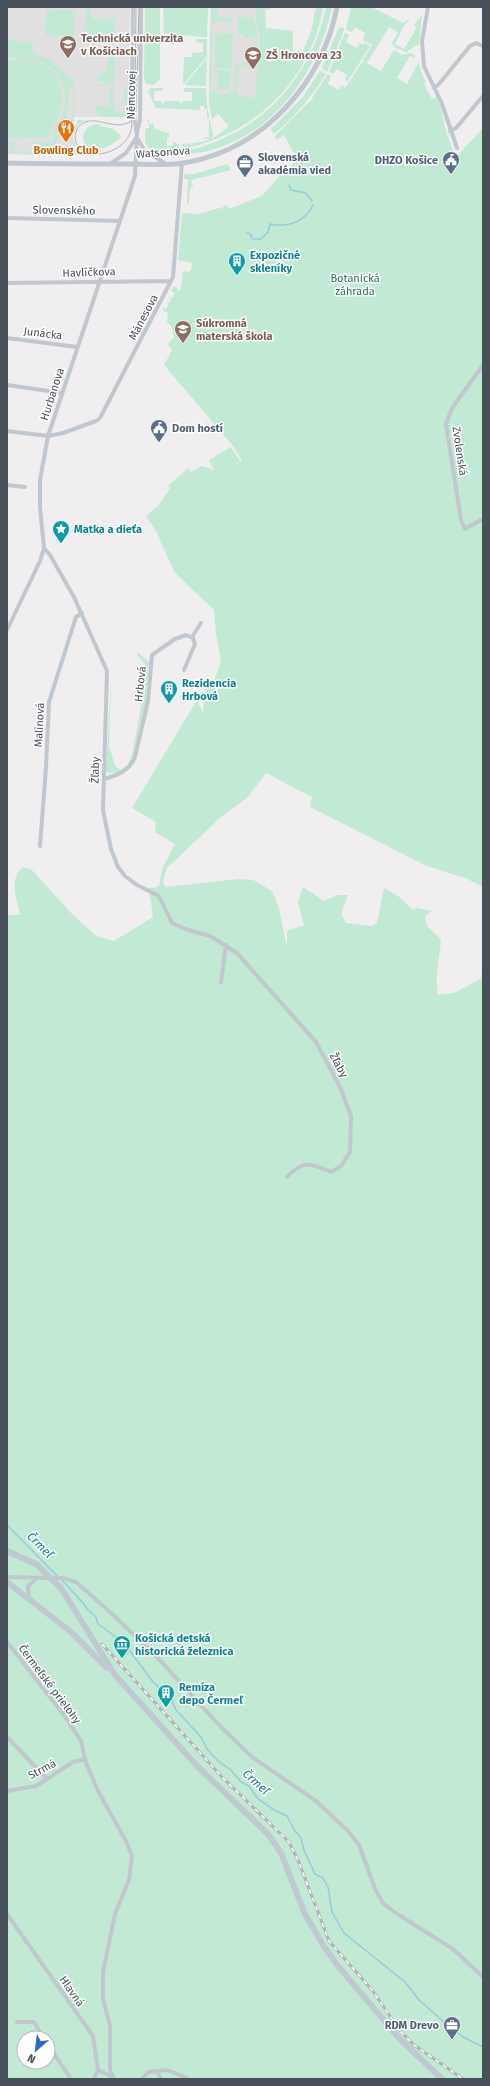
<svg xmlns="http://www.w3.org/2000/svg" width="490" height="2086" font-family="'Fira Sans',sans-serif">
  <rect width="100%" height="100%" fill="#f0eeee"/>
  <path fill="#e1dfdf" d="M7,7H130L129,117H74L72,155L7,154Z
    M211,7H263L264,28L293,31L292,56L231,129L218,113L209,89Z"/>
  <path fill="#c1e9d3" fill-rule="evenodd" d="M47,7H51V10H74L75,13L74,36L45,35Z
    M147,7H159L160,10V79L154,85L146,84L144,79L145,8Z
    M211,7H217V17H232V24L224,20L214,23L212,22L211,83H209Z
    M255,7H270V9L265,10L266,28L293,31V54H298V50L303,51L311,32L316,7H323C317,41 303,71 279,96C251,127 210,146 169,151C161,152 152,154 147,146C144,141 145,133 146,128H149V123L147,120H149L150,124H154V128L167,133H169V128V138H167V146H172L173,142L177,143L179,147H183V144C205,143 215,139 229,126L218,114L212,119L209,103V89L222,95L234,91L235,63L243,70H240V72L238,73L236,93L255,99L260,40Z
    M326,7H332C318,77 264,148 188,154C177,154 162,159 152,153C165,156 181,152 194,149C263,131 312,76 326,7Z
    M351,7H371L403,23L411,18L404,26L395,44L404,49L417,27L414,25L422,15L419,44L406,52L394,47L392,43L398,32L389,27L367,63L363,60L372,45L363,40L365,33L355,27L352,32L346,30Z
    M87,8H91V19H110V17L115,19V38L84,36Z
    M163,8H208L207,37L164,34Z
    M238,17H252L254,18L257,36L256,65L243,66L238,63L255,60V37H244V34H238Z
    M339,27L344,28L343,33L327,72L322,68Z
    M215,33L233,34L232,68H215Z
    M345,33L349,35L346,42L357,48L360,43L363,45L364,43L370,46L347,82L345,80L347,75L337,69L333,74L329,72Z
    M196,39H207V56L183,85L184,57H192V53L203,52V43L196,42Z
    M7,40L31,42L34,54L51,60L72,79L74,77V125H77V120H85C70,128 69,143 82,153L81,155V152H76V155H72L73,87H69L66,127L63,128V132H61V136L56,140V149L61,151L62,155L9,154L11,141H21L12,142L20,145H13V152L42,153V148L37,144L34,146V142L53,141V129L61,117L65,106V91L59,78L52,68L37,60L7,57Z
    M394,50L402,55L410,53L415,56L414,58L410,56L397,78L407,84L419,62L421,72L426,82L424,84L432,99L436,97L439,102L446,131L454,154L458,155L483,128V887L465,878L427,866L310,807L312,797L266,773L248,797L221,817L167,868L163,882L166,887L239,879L253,880L272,891L279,908L287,948V931L304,925L298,903L303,887L324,901L338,895H348L341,914L346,923L372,926L377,923L384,888L398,896L413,910L416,908L432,911L425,916L427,926L441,939C440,959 434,975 438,995L454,993L481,979L483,961V2079H7V915H20C17,898 8,880 23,867L32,870L71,913L96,936L114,941L153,917L149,888H155L159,886L162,869L175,844L155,832L156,822L132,808L197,700L203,713L206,685L214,681L221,661L216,634L214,610L175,573L155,529L146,516L158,506L170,489L168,486L187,469L188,468L191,472L202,466L214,470L209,460L231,447L240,461L227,469L242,461L234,447L164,365L172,350L168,344L174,337L172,327L167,322L168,313L162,310L163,308L166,309L169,303L166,302H170L171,299L168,297L172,298L175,293L171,291L173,287H177L178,291L181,289L183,271L190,272L193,263L178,260L182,213L199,214L218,208L220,209L226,205L229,209L262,196L278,178L280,172L298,161L284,135L276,140L275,136L312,99L316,101L312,98L328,74L331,76L328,84L339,90L342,85L345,88L363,61L381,71ZM24,2038H48V2062H24Z
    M108,55H115V80L113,83L101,82L97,79L100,74L107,71Z
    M207,58L206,86L185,85Z
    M7,60C15,60 24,59 32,61C61,67 69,98 56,122H54L50,129L49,138L7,137Z
    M217,70H230L229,90L217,89Z
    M320,71L326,74C311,97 295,117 274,134L271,129L302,98Z
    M98,85H113L114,111H124L125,88L128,89L127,116L102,117C95,114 96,107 96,101L97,106H109L110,86H98L96,96Z
    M150,88H163V91H154V101H161L162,104L166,101H179L180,104L184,101H192V92H184V88H206L207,106L213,135L212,138L205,139L204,137H209V118H207V109H204V106H200V110L156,108L148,92Z
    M100,124V126L114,129L121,136L120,138C106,150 101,150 86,147C79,135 86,123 100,124Z
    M227,164L231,170L191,180L193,187L190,188L189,204H187L188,179H184V174H195Z
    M138,653L149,662L145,712L140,725L134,754L129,766L119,772L108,773L106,771L111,678L109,746L115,766L121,770L128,765L132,755L144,691L145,664L137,655Z"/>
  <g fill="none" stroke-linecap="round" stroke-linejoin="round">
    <path stroke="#93cbe1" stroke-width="1.5" d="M289,185L291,190L306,193L312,201
      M247,232L251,235L252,239
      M254,239H261L268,232L270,224C287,228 305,222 313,205
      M7,1525L58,1577
      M61,1579L84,1604L87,1609L96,1617L98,1624L124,1643L153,1682L171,1698L176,1710L201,1737L207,1749L218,1761L231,1770L241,1782L249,1786L257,1798L274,1810L287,1816L295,1831L301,1838L304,1850L315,1874L323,1878L328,1887L332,1912L344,1933L405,1982L419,2000L444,2022L463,2037L483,2047"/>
    <path stroke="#c0c7ce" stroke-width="4" d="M428,7L422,41L424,66L442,104L457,148
      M434,88L439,84L470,46L476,43L483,46
      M450,131L456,128L483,96
      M137,132L140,120L141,7
      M137,138L145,151L166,164
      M110,164L126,153L136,138
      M7,218L120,221
      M7,283L171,281
      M7,338L77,347
      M483,365L452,408L446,424L461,520L465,529L483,519
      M7,385L62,393
      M7,431L48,436L63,433L96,421L100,418L173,277L182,163
      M7,485L25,487
      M44,548L50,555L74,597L107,671L103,810L111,849L118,867L125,876L137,885L159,896L172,923L188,930L210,936L237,953L316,1042L340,1087L351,1116L350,1152L341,1166L331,1172C311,1164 304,1159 287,1177
      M7,630L40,561L44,548L40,507V480L48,436L135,176L137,135L132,100L133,7
      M192,637L201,623
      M104,779C118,775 129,771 135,757L148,701L152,655L175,639L186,635L193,638L195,644L184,670
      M40,846L46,767L49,702L76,617L82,613
      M221,982L226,945
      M7,1577L47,1578
      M63,1578L76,1582L110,1612L157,1657L218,1724L252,1757L316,1801L348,1831L359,1845L376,1891L383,1903L394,1912L453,1949L483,1977
      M29,1598L28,1586L37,1578
      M7,1642L64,1715L81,1741L86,1763L97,1789L127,1843L132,1856L129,1880L115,1914L103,1972V1999L110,2026V2070L114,2079
      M7,1737L47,1779
      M7,1791L36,1786L73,1762L85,1759
      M7,1914L93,2036L98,2070L113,2077
      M17,2022H34L43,2038
      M48,2045L71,2079
      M157,2071L167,2070L189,2079
      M94,2079L98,2070
      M141,2079L149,2072L157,2071L161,2079"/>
    <path stroke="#c0c7ce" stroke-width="5" d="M7,163C46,164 86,164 125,164C144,164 164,166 183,163C263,150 322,84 337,7"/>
    <path stroke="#c0c8d2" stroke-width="6" d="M7,1551L36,1564L61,1588L115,1675L198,1767L268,1834L281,1853L305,1914L323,1945L338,1966L399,2038L442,2079
      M7,1582L70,1631L107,1668"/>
    <path stroke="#b1b3b7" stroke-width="1" d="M136,7L135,100C134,105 132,110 132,115C131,121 133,127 130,133C124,149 104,156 89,154C74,151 70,131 83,123C98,115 115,132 131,121C133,118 135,116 136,112L139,7"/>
    <defs>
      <path id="rail" d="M102,1644L222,1777L289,1842L298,1860L329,1941L372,1990L401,2032L414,2045L463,2079"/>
    </defs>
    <use href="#rail" stroke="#b1b3b7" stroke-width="3"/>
    <use href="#rail" stroke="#fff" stroke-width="1.5" stroke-dasharray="4.5" stroke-linecap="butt"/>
    <path stroke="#c0c7ce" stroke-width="4" d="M47,1578H63"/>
  </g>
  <defs>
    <symbol id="university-pin" viewBox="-11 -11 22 30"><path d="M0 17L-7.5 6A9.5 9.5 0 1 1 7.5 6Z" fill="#8d6e63" stroke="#fff"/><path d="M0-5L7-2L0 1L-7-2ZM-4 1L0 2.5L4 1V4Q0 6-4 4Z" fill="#fff"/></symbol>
    <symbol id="school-pin" viewBox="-11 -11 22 30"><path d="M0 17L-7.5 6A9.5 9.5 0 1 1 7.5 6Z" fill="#8d6e63" stroke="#fff"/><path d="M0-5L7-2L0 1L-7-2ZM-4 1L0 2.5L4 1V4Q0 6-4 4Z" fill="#fff"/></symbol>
    <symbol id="restaurant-pin" viewBox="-11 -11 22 30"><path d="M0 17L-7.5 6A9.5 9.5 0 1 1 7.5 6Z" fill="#e8710a" stroke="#fff"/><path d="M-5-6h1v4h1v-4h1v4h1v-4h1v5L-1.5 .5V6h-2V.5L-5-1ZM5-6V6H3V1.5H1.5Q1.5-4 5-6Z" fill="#fff"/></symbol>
    <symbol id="civic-pin" viewBox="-11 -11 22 30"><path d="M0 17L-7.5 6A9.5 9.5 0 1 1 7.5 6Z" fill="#5c6f8a" stroke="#fff"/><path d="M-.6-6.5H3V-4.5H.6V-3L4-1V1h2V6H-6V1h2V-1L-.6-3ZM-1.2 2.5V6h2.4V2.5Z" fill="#fff"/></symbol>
    <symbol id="office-pin" viewBox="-11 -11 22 30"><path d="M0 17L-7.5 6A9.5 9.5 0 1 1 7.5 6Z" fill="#5c6f8a" stroke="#fff"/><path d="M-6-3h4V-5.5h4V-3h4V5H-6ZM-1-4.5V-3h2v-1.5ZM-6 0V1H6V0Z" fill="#fff"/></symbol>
    <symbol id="building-pin" viewBox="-11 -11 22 30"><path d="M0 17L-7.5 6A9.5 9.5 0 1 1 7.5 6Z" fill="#0f9aa8" stroke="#fff"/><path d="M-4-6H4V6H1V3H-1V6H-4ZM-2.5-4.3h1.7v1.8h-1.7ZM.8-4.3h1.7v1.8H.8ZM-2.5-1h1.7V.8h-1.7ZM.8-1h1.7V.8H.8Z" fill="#fff"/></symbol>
    <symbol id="sight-pin" viewBox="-11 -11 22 30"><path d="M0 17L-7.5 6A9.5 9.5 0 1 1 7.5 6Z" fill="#0f9aa8" stroke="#fff"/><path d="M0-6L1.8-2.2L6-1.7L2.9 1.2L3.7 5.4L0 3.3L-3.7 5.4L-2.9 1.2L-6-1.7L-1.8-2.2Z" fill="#fff"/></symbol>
    <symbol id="museum-pin" viewBox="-11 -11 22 30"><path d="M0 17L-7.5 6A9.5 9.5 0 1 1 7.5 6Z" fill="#0f9aa8" stroke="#fff"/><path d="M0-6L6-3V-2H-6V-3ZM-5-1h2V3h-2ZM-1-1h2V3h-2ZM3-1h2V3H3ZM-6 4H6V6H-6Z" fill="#fff"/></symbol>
  </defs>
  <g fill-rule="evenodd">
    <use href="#university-pin" x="58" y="34" width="20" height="27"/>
    <use href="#school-pin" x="243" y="45" width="20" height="27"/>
    <use href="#restaurant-pin" x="56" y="118" width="20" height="27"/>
    <use href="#civic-pin" x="441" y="150" width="20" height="27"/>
    <use href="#office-pin" x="235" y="153" width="20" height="27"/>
    <use href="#building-pin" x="227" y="251" width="20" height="27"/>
    <use href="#school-pin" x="173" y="319" width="20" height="27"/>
    <use href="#civic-pin" x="149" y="418" width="20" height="27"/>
    <use href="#sight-pin" x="51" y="519" width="20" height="27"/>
    <use href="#building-pin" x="159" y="679" width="20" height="27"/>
    <use href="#museum-pin" x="112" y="1634" width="20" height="27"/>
    <use href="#building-pin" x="156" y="1683" width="20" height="27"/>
    <use href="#office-pin" x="442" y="2015" width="20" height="27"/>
  </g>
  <g text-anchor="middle" stroke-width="3" stroke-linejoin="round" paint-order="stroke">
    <g font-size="11" font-weight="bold" fill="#785e54" stroke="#fff" text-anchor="start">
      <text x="81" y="42">Technická univerzita<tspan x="81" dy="13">v Košiciach</tspan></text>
      <text x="266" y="59">ZŠ Hroncova 23</text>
      <text x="196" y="327">Súkromná<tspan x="196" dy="13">materská škola</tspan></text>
    </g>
    <g font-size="11" fill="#485059" stroke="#fff">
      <text transform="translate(131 95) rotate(-89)" y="4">Němcovej</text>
      <text transform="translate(163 152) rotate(-4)" y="4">Watsonova</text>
      <text transform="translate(64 210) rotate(1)" y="4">Slovenského</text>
      <text transform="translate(89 272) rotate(-2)" y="4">Havlíčkova</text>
      <text transform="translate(143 317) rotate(-62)" y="4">Mánesova</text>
      <text transform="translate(43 333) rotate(7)" y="4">Junácka</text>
      <text transform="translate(52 394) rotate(-72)" y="4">Hurbanova</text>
      <text transform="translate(460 451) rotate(82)" y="4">Zvolenská</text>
      <text transform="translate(140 684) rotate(-84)" y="4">Hrbová</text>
      <text transform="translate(39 725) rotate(-87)" y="4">Malinová</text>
      <text transform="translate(95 770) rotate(-88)" y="4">Žľaby</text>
      <text transform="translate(339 1065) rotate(62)" y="4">Žľaby</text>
      <text transform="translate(50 1684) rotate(53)" y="4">Čermeľské prielohy</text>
      <text transform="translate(42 1769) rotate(-28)" y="4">Strmá</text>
      <text transform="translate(72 1991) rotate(55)" y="4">Hlavná</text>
    </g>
    <g font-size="11" font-weight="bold" fill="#c56008" stroke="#fff">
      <text x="66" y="154">Bowling Club</text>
    </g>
    <g font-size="11" font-weight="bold" fill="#4e5e75" stroke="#fff" text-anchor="start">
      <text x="258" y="161">Slovenská<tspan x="258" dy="13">akadémia vied</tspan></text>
      <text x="438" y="164" text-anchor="end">DHZO Košice</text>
      <text x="172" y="432">Dom hostí</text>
      <text x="439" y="2029" text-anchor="end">RDM Drevo</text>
    </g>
    <g font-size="11" font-weight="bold" fill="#0d838f" stroke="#fff" text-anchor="start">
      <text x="250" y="259">Expozičné<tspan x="250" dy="13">skleníky</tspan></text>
      <text x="74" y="533">Matka a dieťa</text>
      <text x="182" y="687">Rezidencia<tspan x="182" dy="13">Hrbová</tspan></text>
      <text x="135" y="1642">Košická detská<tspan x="135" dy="13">historická železnica</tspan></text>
      <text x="179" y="1691">Remíza<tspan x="179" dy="13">depo Čermeľ</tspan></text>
    </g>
    <g font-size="11" fill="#22714f" stroke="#fff">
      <text x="355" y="282">Botanická<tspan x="355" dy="13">záhrada</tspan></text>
    </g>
    <g font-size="12" font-style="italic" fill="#1d7496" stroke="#fff">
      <text transform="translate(40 1545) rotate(45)" y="4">Črmeľ</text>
      <text transform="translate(256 1782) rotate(42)" y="4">Črmeľ</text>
    </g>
  </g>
  <rect width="490" height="2086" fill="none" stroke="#485059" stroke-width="16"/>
  <g transform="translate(36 2050) rotate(208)"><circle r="19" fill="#ffffff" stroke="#b6b9bd"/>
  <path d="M0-3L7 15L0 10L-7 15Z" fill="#2f67c9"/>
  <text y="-6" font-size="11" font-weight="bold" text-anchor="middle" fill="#485059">N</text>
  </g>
</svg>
